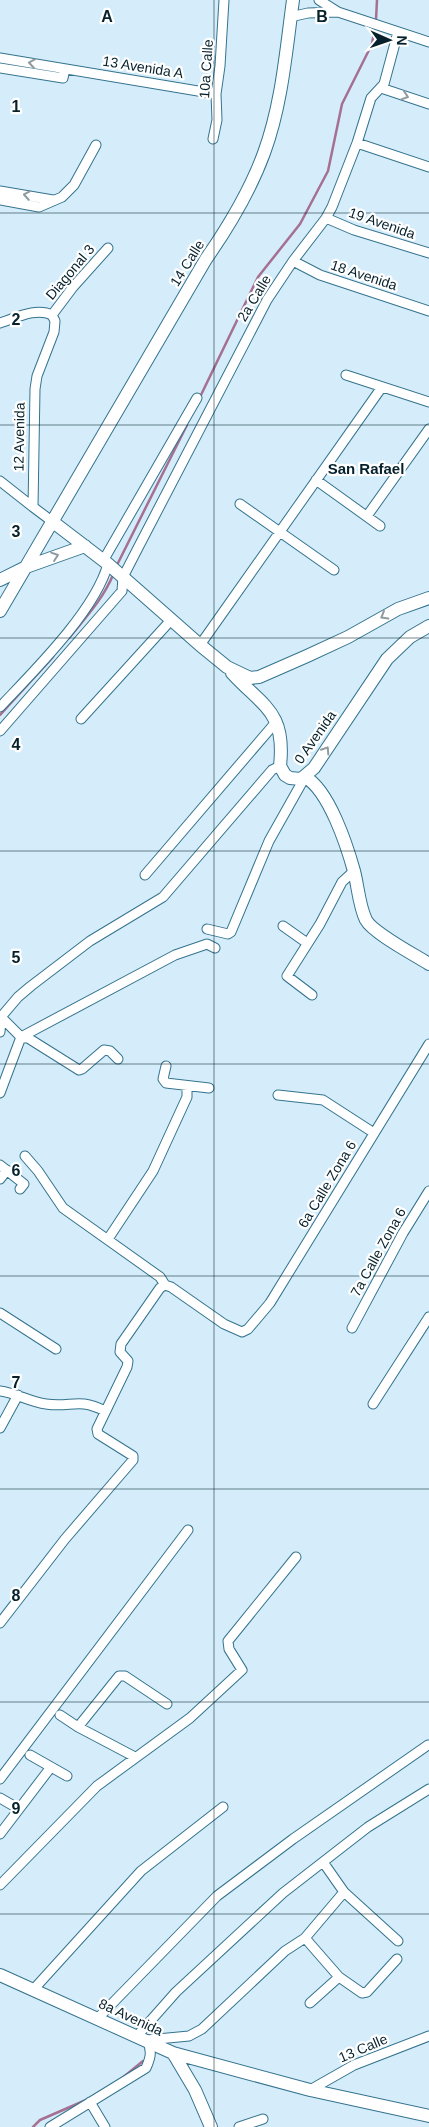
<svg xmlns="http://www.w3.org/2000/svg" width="429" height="2127" font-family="Arial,sans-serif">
  <rect width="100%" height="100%" fill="#d5edfa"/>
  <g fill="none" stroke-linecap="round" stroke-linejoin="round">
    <path stroke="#a57092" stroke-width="2.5" d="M200,397L258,277L300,224L328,171L342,104L372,44L376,20L377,0
      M117,565L187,425
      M69,638C86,617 103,599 113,575
      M0,715L53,657
      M121,2079L143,2061
      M33,2127L40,2120L86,2100"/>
    <defs>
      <path id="street" d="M319,0L338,12L429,42
        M290,17L308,13L338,12
        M0,58L216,94
        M0,68L63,78L65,69
        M381,88L429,104
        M213,139L217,120L216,94L220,66L224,0
        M357,143L429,167
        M0,191L53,200
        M0,200L39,207L62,197L74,185L96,145
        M326,218L354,230L429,253
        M293,261L320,275L429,311
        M52,315L73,287L108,248
        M0,323C16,318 36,307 52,315L55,321L54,332L37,376L35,389L33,507L53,522
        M346,375L429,402
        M316,480L380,526
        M0,481L33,507
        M240,504L334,570
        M367,516L429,429
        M103,561L197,398
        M200,645L382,387
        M0,707C34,671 95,611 108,564
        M81,719L172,619
        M0,731L122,591L123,577L139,546L267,300L293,261L326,218L332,207L357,143L371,98L384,84L398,32
        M145,875L276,722
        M283,926L307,943
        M207,929L228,934L231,932L269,841L305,777
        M312,995L287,976L320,924L342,882L354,871
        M0,1016L21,1037L28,1038L79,1070L82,1069L104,1050L110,1051L118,1059
        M0,1032L1,1017L18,997L31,986L90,941L163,897L272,770L280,766
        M21,1037L175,955L207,944L215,948
        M166,1066L163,1079L166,1083L209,1088
        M0,1093L21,1037
        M278,1095L323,1100L374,1133
        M25,1156L38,1171L63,1208L160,1277L165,1285L171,1287L224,1324L242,1332L248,1329L270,1303L429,1044
        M0,1165L24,1184L20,1189
        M0,1179L7,1170
        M108,1239L153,1171L187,1097V1086
        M0,1313L56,1349
        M352,1328L403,1233L429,1191
        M0,1391C16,1393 30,1402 46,1404C72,1408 77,1397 105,1411
        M373,1404L429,1317
        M0,1428L18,1395
        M0,1623L65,1539L133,1460V1456L98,1434L97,1429L127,1367L128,1361L120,1352L121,1344L160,1288L165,1285
        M60,1715L78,1727L135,1757
        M78,1727L119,1676H125L167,1704
        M30,1755L67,1776
        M0,1779L188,1530
        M0,1798L19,1809
        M0,1834L51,1767
        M323,1862L344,1892L398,1941
        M0,1885L97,1786L190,1718L242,1670L229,1649L228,1641L296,1557
        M305,1938L339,1977L362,1993L367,1992L397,1959
        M33,1990L141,1871L223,1807
        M310,2003L339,1977
        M98,2018L217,1896L293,1839L428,1745
        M138,2035L176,1992L283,1893L368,1827L429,1789
        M310,2090L354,2065L429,2036
        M90,2102L105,2127
        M50,2127L146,2068C151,2057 152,2051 147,2040L189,2036L202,2029L285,1951L305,1938L344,1892
        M239,2127L263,2119"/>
      <path id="secondary" d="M53,522L108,564L200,645L227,667L250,678L259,677L307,656L348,637L398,609L429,598
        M0,580L26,567L85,546
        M0,611L206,259C229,226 250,191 264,153C282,104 286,51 293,0
        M232,673C263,707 286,711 280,766L285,775L290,778L301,779L314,768L387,659L410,637L429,626
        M305,777C329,790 347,846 354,871C358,886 359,906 366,920C373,933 415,955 429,964
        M0,1975L173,2053L195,2090L211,2127
        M173,2053L310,2090L429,2116"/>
    </defs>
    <use href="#street" stroke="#34738e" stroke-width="11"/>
    <use href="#secondary" stroke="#34738e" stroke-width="14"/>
    <use href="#street" stroke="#fff" stroke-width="9"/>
    <use href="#secondary" stroke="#fff" stroke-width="12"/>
  </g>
  <defs><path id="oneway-chevron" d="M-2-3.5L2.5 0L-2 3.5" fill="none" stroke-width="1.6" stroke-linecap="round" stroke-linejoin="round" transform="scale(1.25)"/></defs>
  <g stroke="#8f9ba0">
    <use href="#oneway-chevron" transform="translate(32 63) rotate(-171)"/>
    <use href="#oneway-chevron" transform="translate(405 96) rotate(18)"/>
    <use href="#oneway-chevron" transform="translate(27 195) rotate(-170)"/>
    <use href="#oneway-chevron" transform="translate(55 556) rotate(-19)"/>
    <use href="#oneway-chevron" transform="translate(384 616) rotate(150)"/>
    <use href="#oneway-chevron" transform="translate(326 750) rotate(-57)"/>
  </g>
  <path fill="none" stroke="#06212c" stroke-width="1" stroke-opacity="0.55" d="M214,0V2127M0,213H429M0,425H429M0,638H429M0,851H429M0,1064H429M0,1276H429M0,1489H429M0,1702H429M0,1914H429"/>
  <g text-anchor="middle" stroke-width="4.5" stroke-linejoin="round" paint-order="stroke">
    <g font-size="14" fill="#06212c" stroke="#fff">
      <text transform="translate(143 67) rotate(9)" y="5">13 Avenida A</text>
      <text transform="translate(206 69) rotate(-86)" y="5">10a Calle</text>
      <text transform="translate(382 223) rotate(19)" y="5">19 Avenida</text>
      <text transform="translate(187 263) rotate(-58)" y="5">14 Calle</text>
      <text transform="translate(70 272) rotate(-50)" y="5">Diagonal 3</text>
      <text transform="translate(364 275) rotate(18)" y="5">18 Avenida</text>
      <text transform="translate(254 298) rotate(-59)" y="5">2a Calle</text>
      <text transform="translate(19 437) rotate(-89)" y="5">12 Avenida</text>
      <text transform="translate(315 737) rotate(-55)" y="5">0 Avenida</text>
      <text transform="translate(327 1184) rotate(-59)" y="5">6a Calle Zona 6</text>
      <text transform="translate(378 1252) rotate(-61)" y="5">7a Calle Zona 6</text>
      <text transform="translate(131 2017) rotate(25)" y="5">8a Avenida</text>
      <text transform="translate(363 2048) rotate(-23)" y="5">13 Calle</text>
    </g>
    <g font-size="15" font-weight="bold" fill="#06212c" stroke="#fff">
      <text x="366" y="474">San Rafael</text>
    </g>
  </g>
  <g font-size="16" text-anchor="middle" font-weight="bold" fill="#06212c" stroke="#fff" stroke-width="4.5" stroke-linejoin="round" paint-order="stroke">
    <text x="107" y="22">A</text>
    <text x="322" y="22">B</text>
    <text x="16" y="112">1</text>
    <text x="16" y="325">2</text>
    <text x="16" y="537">3</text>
    <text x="16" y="750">4</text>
    <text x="16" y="963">5</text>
    <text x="16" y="1176">6</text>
    <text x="16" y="1388">7</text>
    <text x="16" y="1601">8</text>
    <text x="16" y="1814">9</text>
  </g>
  <g transform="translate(389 40) rotate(92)" stroke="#ffffff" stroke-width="4" paint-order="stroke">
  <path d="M0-4L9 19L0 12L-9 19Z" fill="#06212c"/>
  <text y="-8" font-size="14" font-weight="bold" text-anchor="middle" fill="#06212c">N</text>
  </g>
</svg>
